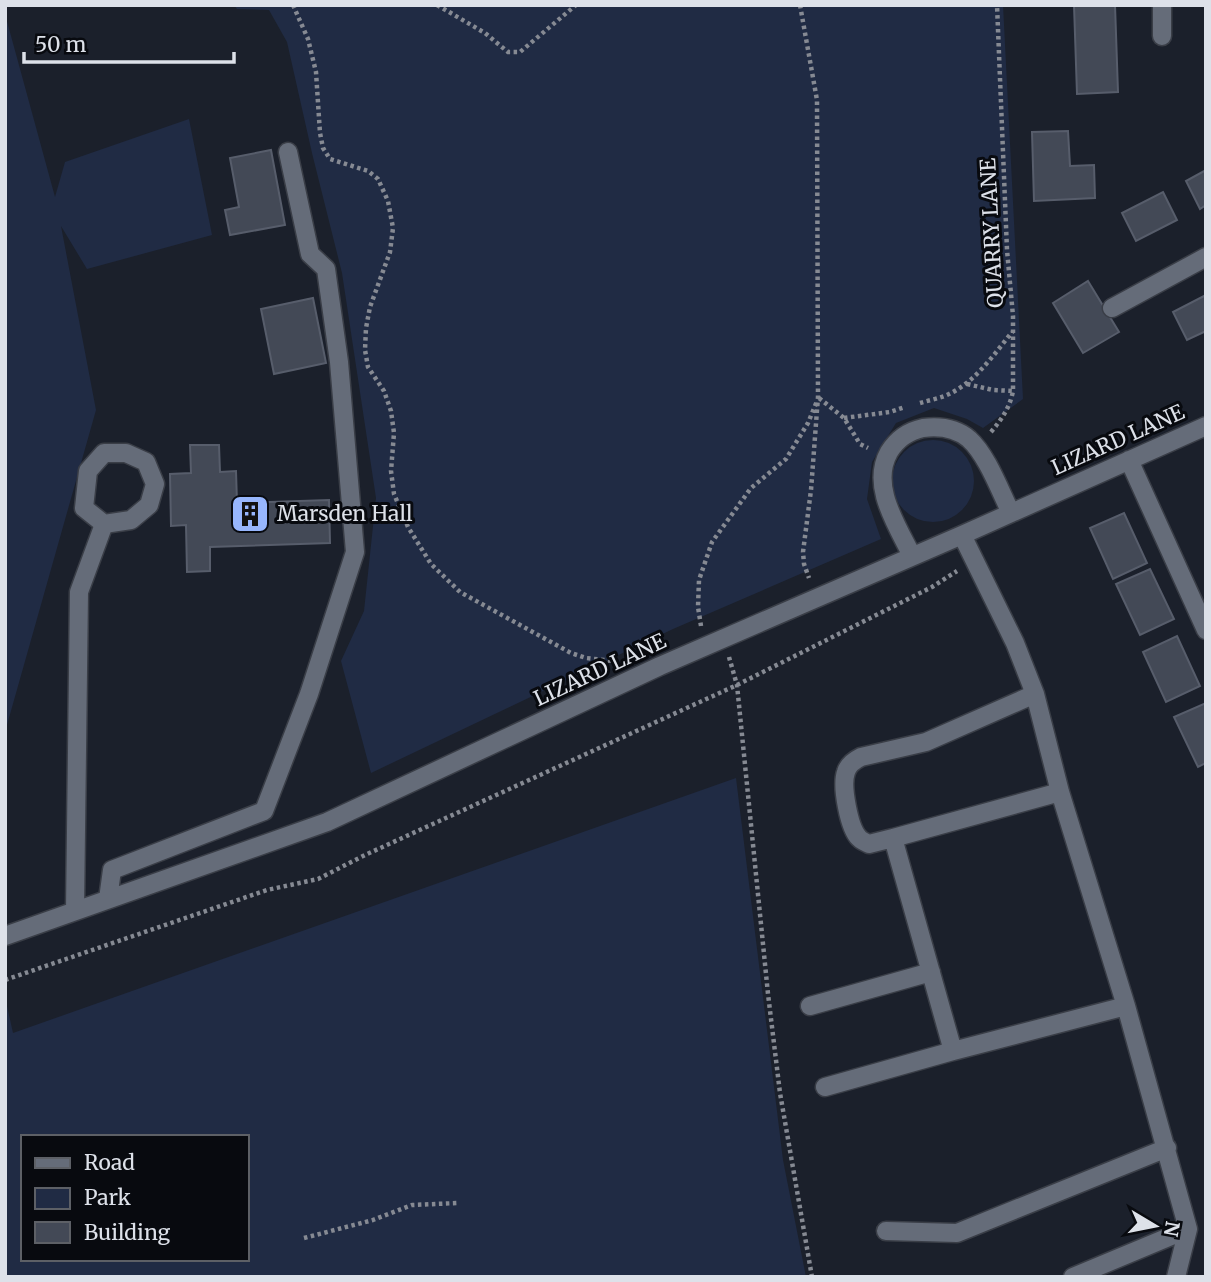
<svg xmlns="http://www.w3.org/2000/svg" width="1211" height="1282" font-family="Merriweather,serif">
  <rect width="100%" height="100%" fill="#1b202b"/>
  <path fill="#202b44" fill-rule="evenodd" d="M234,5H1003L1023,399L983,428L967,419L934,408L896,423L872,462L867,499L881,539L673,629L371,773L341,661L364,611L376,498L342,273L312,153L287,42L269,10L237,9Z
    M5,14L55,197L65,162L189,119L212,235L87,269L61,226L96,410L5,732Z
    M892 481a41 41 0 1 1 82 0a41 41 0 1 1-82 0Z
    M736,778L783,1160L806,1277H5V997L13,1033ZM23,1137H247V1259H23Z"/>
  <path fill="#434956" stroke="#575d6b" stroke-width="2" d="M1074,5H1115L1118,92L1077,94Z
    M1068,131L1070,166L1094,165L1095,198L1034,201L1032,132Z
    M271,150L285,225L230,235L225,210L239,207L230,158Z
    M1206,170V205L1200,209L1186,181Z
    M1163,192L1177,220L1136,241L1122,213Z
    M1088,281L1119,332L1083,353L1053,303Z
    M1206,295V331L1187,340L1173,312Z
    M313,298L326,363L274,374L261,309Z
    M190,445H219L220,472L236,471L237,503L329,500L330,543L210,547V571L187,572L186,525L171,526L170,474L191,473Z
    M1124,513L1147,563L1113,579L1090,528Z
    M1150,569L1174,619L1140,635L1116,584Z
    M1177,636L1200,686L1166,702L1143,652Z
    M1206,703V763L1198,767L1174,717Z"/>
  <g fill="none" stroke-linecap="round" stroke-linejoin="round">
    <defs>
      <path id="minor" d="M1162,36V5
        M1112,308L1206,257
        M1129,460L1206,630
        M962,535L1015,643L1035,694L1060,792L1126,1006L1188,1229L1176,1277
        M912,556C897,525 870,486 889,452C897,439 909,431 923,428C939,426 956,428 969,439C987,455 1000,491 1011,513
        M1060,792L893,838L953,1051L1126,1006
        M893,838L869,844C867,843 860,840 859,838C849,828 841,786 846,772C848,765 855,760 861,757L926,742L1035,694
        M108,899L112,870L264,811L309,694L355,552L339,362L326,269L310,254L288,152
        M75,910L79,592L104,524L131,520L149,505L155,484L146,462L126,453H104L88,471L84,508L104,524
        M5,936L327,822L660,666L962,535L1206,426
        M810,1006L931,972
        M825,1087L953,1051
        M886,1231L957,1233L1167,1148
        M1073,1277L1188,1229"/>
    </defs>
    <use href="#minor" stroke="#3a3e47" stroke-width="21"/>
    <path stroke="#868a93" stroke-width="4.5" stroke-dasharray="3.5 3.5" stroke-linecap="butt" d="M293,5L308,39L316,72L320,133L323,148L330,159L368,171L378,179L388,201L393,228L390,252L370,307L366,328L365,350L368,367L384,391L391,411L394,433L391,471L394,494L408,527L431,564L460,592L571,653L586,658L613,661
      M437,5L485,33L508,52H520L576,5
      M800,5L817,100L818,397L811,490L803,552L804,564L809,578
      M967,384L993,390L1013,391
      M819,398L844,418L860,444L868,448
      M920,403C930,400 942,398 951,393C977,380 995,353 1013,331
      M844,418L890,412L905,407
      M991,432C1002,419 1010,407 1013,391V316L1007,250L997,5
      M701,626L698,607L699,580L712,542L751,488L786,459L808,423L817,401
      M729,657L737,685L768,994L780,1093L812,1277
      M5,980L267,890L318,879L365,855L737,685L932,587L957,571
      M304,1238L373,1220L412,1205L458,1203"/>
    <use href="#minor" stroke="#656c79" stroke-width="18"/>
  </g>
  <defs>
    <symbol id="building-square" viewBox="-11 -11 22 22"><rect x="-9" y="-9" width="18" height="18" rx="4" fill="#97b6fd" stroke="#080a0f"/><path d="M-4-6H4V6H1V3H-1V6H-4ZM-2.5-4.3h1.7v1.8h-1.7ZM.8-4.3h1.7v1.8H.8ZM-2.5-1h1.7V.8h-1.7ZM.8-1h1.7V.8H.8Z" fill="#111"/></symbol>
  </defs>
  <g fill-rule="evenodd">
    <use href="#building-square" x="228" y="492" width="44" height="44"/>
  </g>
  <g text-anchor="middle" stroke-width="6" stroke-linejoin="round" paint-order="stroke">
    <g font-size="21" fill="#dde1e9" stroke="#080a0f">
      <text transform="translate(992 233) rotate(-93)" y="7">QUARRY LANE</text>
      <text transform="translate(1118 440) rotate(-24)" y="7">LIZARD LANE</text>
      <text transform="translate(600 670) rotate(-25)" y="7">LIZARD LANE</text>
    </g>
    <g font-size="21" fill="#dde1e9" stroke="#080a0f" text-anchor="start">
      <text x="277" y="521">Marsden Hall</text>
    </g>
  </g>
  <rect width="1211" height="1282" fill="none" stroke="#dde1e9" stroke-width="14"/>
  <rect x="21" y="1135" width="228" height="126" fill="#080a0f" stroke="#5d6066" stroke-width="2"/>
  <rect x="35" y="1158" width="35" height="10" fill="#656c79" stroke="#5d6066" stroke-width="2"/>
  <text x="84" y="1170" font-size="21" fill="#dde1e9">Road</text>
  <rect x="35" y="1188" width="35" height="21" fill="#202b44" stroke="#5d6066" stroke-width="2"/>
  <text x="84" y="1205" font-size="21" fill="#dde1e9">Park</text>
  <rect x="35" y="1222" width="35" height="21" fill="#434956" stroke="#5d6066" stroke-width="2"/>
  <text x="84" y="1240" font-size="21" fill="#dde1e9">Building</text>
  <g transform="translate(1155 1226) rotate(100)" stroke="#080a0f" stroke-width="5" paint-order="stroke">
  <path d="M0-5L12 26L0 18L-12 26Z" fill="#dde1e9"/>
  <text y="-10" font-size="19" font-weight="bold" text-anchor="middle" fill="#dde1e9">N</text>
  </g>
  <path d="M24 52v10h210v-10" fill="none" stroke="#dde1e9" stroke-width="3.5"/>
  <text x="35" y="52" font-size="21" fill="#dde1e9" stroke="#080a0f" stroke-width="5" paint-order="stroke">50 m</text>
</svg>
